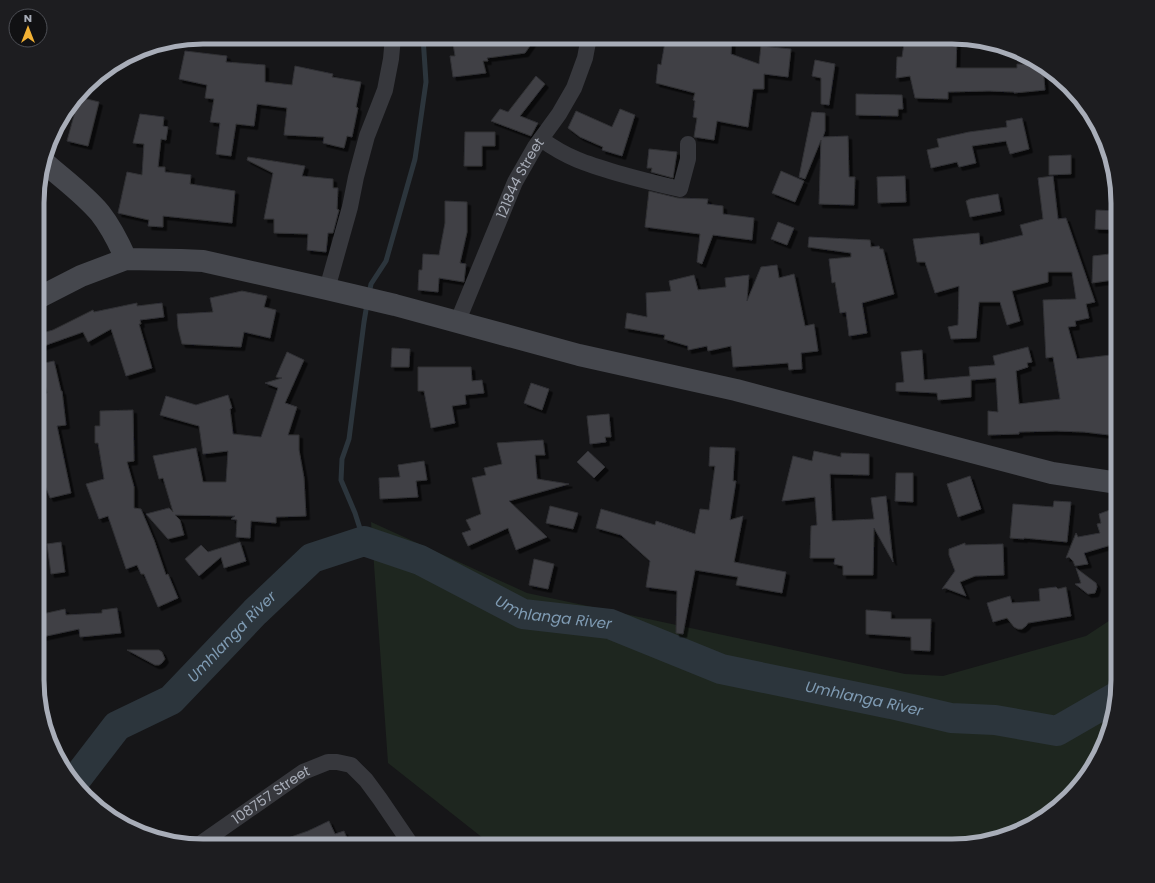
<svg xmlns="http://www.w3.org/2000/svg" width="1155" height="883" font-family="Poppins,sans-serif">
  <defs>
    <filter id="shadow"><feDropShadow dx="3.5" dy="3.5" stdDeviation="0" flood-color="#0009"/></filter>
  </defs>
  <rect width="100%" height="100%" fill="#161618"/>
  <path fill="#1e261f" d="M371,522L527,593L905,674L943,676L1086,636L1118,615V691L1105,744L1077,789L1025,829L952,846H493L388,763Z"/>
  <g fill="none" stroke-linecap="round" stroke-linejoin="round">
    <path stroke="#2c353c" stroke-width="5" d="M369,294L371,284L386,261L415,159L426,82L423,37
      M364,541L355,513L341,480L342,459L349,439L364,322L367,304"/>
    <path stroke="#2c353c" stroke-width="30" id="s1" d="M74,780L77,778L117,726L171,700L255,612L312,558L364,541L420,560L523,614L610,624L721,669L891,704L951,718L995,720L1057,731L1116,697"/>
  </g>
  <path fill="#404145" stroke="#303034" filter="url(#shadow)" d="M452,37H536L525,53L487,58L488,61H483L486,73L453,77L450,56H455Z
    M682,37H732L731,54L759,64L761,46L791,49L788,77L764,74V89H753L748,127L717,121L714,140L694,137L697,118L693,117L695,101L693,100L695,93L656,83L658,64L661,65L665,42L681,44Z
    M905,37H957L956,68H1017V64L1040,65L1043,67L1045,90L1014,93V92L989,91L948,92V99L915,98L910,76L896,78L897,57H902Z
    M185,51L227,56L226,62L265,65V82L292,85L295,66L333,74L332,77L361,82L356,107L358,108L352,137L347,136L344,148L323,143L324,137L284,135L287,108L257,104L254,126L236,124L231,156L216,154L220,123L210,122L214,99L205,98L207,85L179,79Z
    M815,60L835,64L829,105L821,104V78L812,76Z
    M536,76L545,84L520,116L538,123L531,136L491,121L500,109L508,112Z
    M856,94L902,95L903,109H898V116L856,115Z
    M79,97L99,102L88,146L67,141Z
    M620,109L635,115L622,156L602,150L603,147L580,137L568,128L576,111L612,127Z
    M812,112L825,113V131L823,137L848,136L849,177H855L854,205L819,204L821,140L805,179L799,177Z
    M140,114L164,117L163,126L168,127L166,140L161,139L158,167H165V172L191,175L190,184L235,191L232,223L163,216V227L148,226L149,220L118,213L127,172L142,175L144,144L133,143Z
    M1022,118L1029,149L1010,154L1006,141L972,146L976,163L959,167L957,162L931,168L927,150L939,147L937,139L969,132L1007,127L1006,121Z
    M465,132H495V146H482V166H464Z
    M649,149L677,152L673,178L651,172L652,168H647Z
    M1071,155V174L1049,175V156Z
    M248,157L305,166L302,176L333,179V188H338L337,209L339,210L333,233H328L326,252L307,250L308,234L274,233V219H264L273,173L247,160Z
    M781,171L804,181L795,202L772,193Z
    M905,176L906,202L878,203L877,177Z
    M1053,176L1058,219L1066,218L1095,302L1086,304L1089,318L1075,321L1076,326L1068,327L1077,359L1111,355L1112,358L1118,357V390L1114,391L1118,436L1084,432L1056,431L1019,432V434L988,435V411L998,412L996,378L971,380V397L938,400L937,393L896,391V383L904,382L901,352L922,350L924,380L970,376L969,367L995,365L993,356L1028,347L1032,362L1027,363L1028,367L1016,371L1019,404L1060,399L1053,357L1046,358L1043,300L1076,299L1072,272H1048V282L1012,291L1020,321L1007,325L1000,302H979L976,338L951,339L948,327L958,325L959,286L935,293L925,262H917L913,239L979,233L980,245L1023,235L1020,225L1043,219L1038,178Z
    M649,191L678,198L708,199L707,204L723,206V214L754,218L752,240L713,235L702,264L697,262L700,234L645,227Z
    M998,194L1001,211L970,217L966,201L970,199Z
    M445,201L467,202V232L460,263L466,264L464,281V282L439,278L438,292L418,290L419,270H422L423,254L439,255L445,223Z
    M1096,210L1118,211V230L1095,229Z
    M778,222L794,228L787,245L771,239Z
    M809,237L870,240L871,247L879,246L880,249H883L894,294L862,303L867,333L849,336L846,312L840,313L835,282L832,283L829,259L851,257V253L808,247Z
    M1118,253V276L1112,277L1113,280L1092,283L1093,256Z
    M777,265L779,278L794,274L805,326L814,324L818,351L801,353L802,369L789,370L788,363L733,367L731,346L708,351L707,346L688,350V346L664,339L665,335L625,328L627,313L647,317L646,293L671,291L669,281L694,275L698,290L726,287L725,278L749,275L747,301L761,267Z
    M242,291L267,296L264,307L276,310L270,338L244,332L241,347L182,344L178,328L177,314L213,312L210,298Z
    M137,303V306L162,303L164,317L140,320L141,324H139L152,368L126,376L111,329L88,342L83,332L38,348L39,334L53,330L93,310L94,312Z
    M392,348L410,349L409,367H391Z
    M287,352L304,360L285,403L297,407L288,435H299V450L304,478L306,516L276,517V523L251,521L250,538L236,537L237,520L231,519L235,516L175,515L180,520L184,535L168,539L146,514L169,508L173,512L163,478L159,479L153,456L196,448L203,482H226L228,451L203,454L199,426L160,415L166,396L196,405L228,395L232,408L230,409L233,434L261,437L278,388L265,383L282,378L276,377Z
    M54,361L61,391H62L66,425L57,426L71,493L50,498L45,486L40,487L38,478V435L41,434L38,394L47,393L40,364Z
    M418,367H471L472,381L482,380L484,393L465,395L466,404L452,406L455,423L431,428L424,391H418Z
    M531,383L549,389L542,410L524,403Z
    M133,410L134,461L127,462L134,487V508L141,509L154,540L166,575L168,574L178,598L158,607L144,574H141L137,565L126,569L108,516L99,519L86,484L104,479L98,443H95V426H100V411Z
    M609,414L611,437H605L606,442L590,444L587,416Z
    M543,440L545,455H535L537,479L569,484L509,501L547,537L516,550L508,528L468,546L462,533L471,530L466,520L481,514L472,478L486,475L484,468L502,464L497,443Z
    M710,447L735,448L733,481H736L730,520L743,516L734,562L786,572L782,593L736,585L738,577L695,570L683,634L676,633L677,591L646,587L650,561L621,535L596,528L601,509L655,525L656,521L695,534L700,509L709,510L715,466H709Z
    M588,451L605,467L594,478L577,462Z
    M814,451L841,457V453L869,454V475L830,474L832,521L874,519L871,498L886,496L893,562L874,528L873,575H843V566L834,564L835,558H810L811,526L817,525L815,497L782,501L793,456L812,461Z
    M424,461L427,480L416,481L418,497L380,499L379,478L400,477L398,465Z
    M896,473H913V502L895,501Z
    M970,476L981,509L958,517L947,484Z
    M1054,501L1071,502L1067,542L1024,538V539L1010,538L1013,504L1053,507Z
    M550,506L578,513L573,529L546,523Z
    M1118,507V543L1084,553L1088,564L1075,566L1073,561L1069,557L1066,558L1076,533L1078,537L1100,533L1097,524L1101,523L1099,514Z
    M61,542L65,572L51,574L47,544Z
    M240,542L246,561L224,568L221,557L199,576L185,559L201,545L208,552Z
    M965,543V545L1003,544L1004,575L975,576L960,582L966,596L945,588L942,589L955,571L949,555V549Z
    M534,559L554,564L548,589L529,585Z
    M1076,568L1096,583L1097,587L1095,593L1088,594L1075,584L1081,583Z
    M1056,587L1058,589L1066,587L1071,616L1028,623L1026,626L1022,629H1018L1014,627L1007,618L993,622L987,603L1010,596L1012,603L1040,601L1039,589Z
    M117,608L121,633L80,637L79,629L37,638L38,615L65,609L66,615L102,613V610Z
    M866,610L891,612V619H931L930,651L911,650V637L866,634Z
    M127,650H159L162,652L165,659L162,663L159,665H155Z
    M329,821L335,834L344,831L350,846H271V844L308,831Z"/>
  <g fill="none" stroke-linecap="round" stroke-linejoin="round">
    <g stroke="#37383d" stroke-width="16">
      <path d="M541,139C567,158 587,164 617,173C638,179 658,184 680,189L688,159V144"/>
      <path d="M327,289L350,207L356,177L367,136L385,90L391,59L393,37"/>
      <path id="s2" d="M457,323L515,182L535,147L559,114L574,88L585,58L589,37"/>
      <path id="s3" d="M197,846L303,772L328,762H337L351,765L366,780L380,799L412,846"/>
    </g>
    <path stroke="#45474d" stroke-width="22" d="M45,163C63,179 84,194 100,213C111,227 119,243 126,259
      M38,298L81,276L126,259L181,260L203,261L327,289L395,305L579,355L736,390L1052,473L1118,483"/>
  </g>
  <g text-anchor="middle" stroke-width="3.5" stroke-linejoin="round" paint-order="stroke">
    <g font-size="14" fill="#a8adb8" stroke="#111113">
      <text dy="5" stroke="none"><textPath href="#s2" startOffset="158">121844 Street</textPath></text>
      <text dy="5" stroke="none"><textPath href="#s3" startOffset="90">108757 Street</textPath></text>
    </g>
    <g font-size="15" font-style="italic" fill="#7f9bb3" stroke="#111113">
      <text dy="5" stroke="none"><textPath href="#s1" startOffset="589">Umhlanga River</textPath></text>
      <text dy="5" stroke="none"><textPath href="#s1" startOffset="217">Umhlanga River</textPath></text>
      <text dy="5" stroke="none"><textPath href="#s1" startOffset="913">Umhlanga River</textPath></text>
    </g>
  </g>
  <path d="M0 0H1155V883H0ZM203 44H952A159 159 0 0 1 1111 203V680A159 159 0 0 1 952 839H203A159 159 0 0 1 44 680V203A159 159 0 0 1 203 44Z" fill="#1d1d20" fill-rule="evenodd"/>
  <path fill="none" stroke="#a8adb8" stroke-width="5" d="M203 44H952A159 159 0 0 1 1111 203V680A159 159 0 0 1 952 839H203A159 159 0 0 1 44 680V203A159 159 0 0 1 203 44Z"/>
  <g transform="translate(28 28)"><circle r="19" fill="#111113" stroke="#4d4f55"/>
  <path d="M0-3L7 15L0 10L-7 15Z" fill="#f2b134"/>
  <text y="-6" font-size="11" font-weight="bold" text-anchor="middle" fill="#a8adb8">N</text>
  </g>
</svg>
